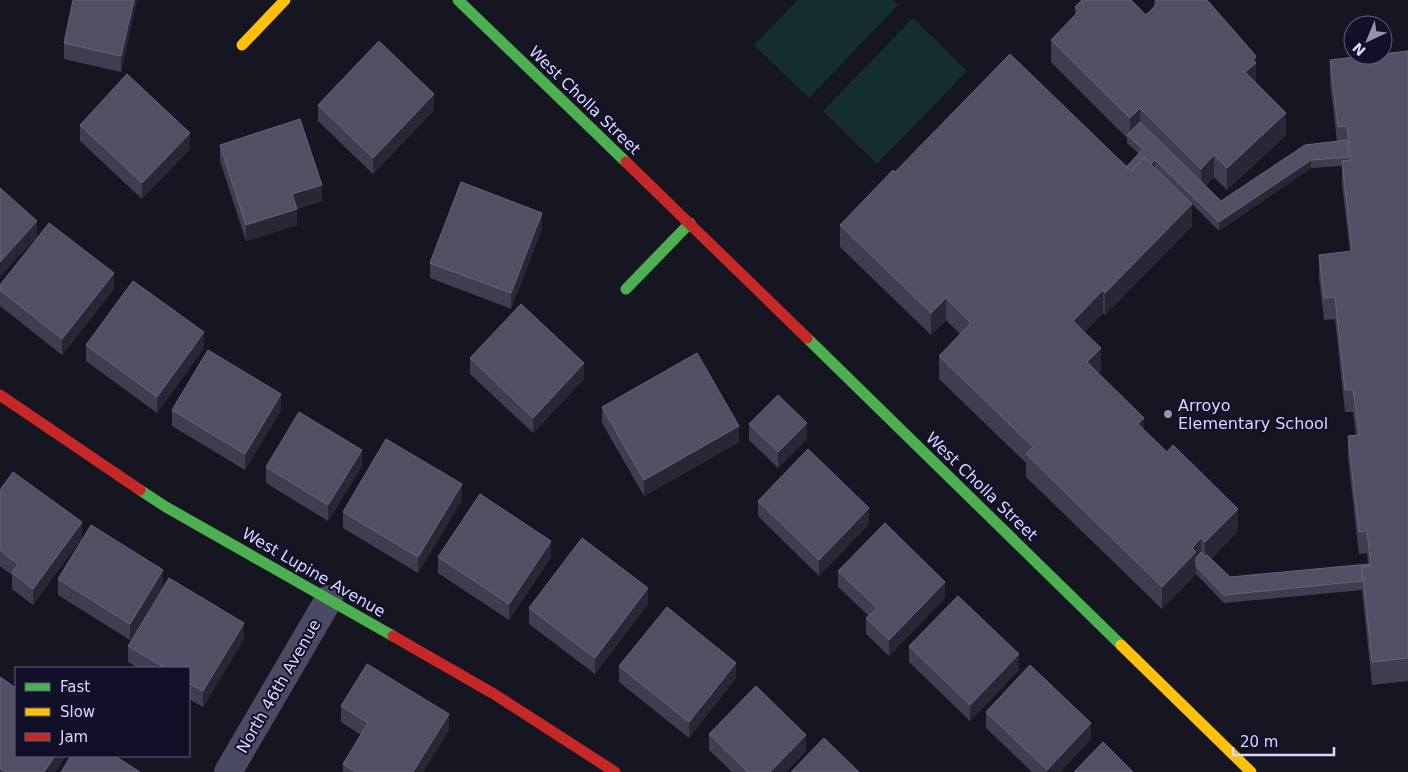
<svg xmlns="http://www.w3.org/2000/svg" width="1408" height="772" font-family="'DejaVu Sans',sans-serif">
  <rect width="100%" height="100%" fill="#161522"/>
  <path fill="#132e2d" d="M798,0H893L898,5L809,98L754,45Z
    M913,18L967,71L877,164L823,111Z"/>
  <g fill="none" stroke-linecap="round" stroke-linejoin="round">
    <path stroke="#4a4b63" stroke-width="28" d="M228,772L329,599"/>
    <path stroke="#4caf50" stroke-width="11" d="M458,0L626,162
      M626,289L690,223
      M807,338L1121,645
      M140,490L166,507L393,636"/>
    <path stroke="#ffc107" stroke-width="11" d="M242,45L285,0
      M1121,645L1251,772"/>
    <path stroke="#c62828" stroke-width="11" d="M626,162L807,338
      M0,395L140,490
      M393,636L494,694L615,772"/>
  </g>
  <path fill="#3f3e51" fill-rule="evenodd" d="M73,0H137L121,72L64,59V43Z
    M1154,0H1207L1256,56V83L1286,135L1227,190L1214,177L1206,186L1221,201L1337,141L1330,82V60L1408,51V681L1372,685L1362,590L1224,603L1196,574L1162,609L1026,477V463L939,379V356L960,334L946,320L931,335L840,247V225L895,172L1126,167L1139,154L1127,143V138L1051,62V40L1075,16V7L1146,15L1154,7ZM1342,166V184L1350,252L1319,255V278L1324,320L1335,319L1345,412H1353L1356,435L1348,436V458L1359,554L1367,553L1368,564L1230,577L1211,559L1238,531L1167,452L1144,430L1098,373L1101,370L1084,332L1103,313L1105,315L1192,226V204L1219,231L1311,168Z
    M318,105L434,110L373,174L318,121Z
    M80,125L190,149L142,199L80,141Z
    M220,145L322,201L297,209V225L246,241L220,161Z
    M542,229L511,309L430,278V263Z
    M0,285L114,289L62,355L0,306Z
    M86,345L204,348L157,413L86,361Z
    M470,358L584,379L533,433L470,374Z
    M602,407L739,442L644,496L602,423Z
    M172,410H281L245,470L172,426Z
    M749,424L807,439L778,468L749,440Z
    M362,466L328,521L266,483V467Z
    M0,490L82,538L33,605L12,589V575L0,566Z
    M462,500L418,573L343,528V512Z
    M758,501L869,524L819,576L758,516Z
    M438,557H551L509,620L438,573Z
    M838,571L945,598L889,656L866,634V618L869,616L838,587Z
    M58,579L163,586L130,640L58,595Z
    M648,604L595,674L529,624V608Z
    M244,639L203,707L189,699V668H138L128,662V646Z
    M909,646L1019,670L970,721L909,662Z
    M619,666L736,678L689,738L619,682Z
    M0,677L16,756H66L55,772H0Z
    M341,706L449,730L423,772H343V764L361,735L341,722Z
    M986,712L1091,739L1060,772H1032L986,728Z
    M709,734L806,751L786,772H732L709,750Z"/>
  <path fill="#282736" d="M134,0H137L121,72V56Z
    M1256,56V85L1245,72Z
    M434,94V110L373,174V158Z
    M1140,108V130L1130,137V118Z
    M1286,113V135L1227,190V168Z
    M190,133V149L142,199V183Z
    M1214,155V177L1201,191V169Z
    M1155,160V168L1131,186Z
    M1311,160V168L1219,231V222Z
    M322,185V201L292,210V194Z
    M1192,204V226L1105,315V293Z
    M297,209V225L246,241V225Z
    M542,213V229L511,309V293Z
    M37,221V237L0,277V262Z
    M114,273V289L62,355V339Z
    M1103,290V313L1073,343V321Z
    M946,298V320L931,335V313Z
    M204,332V348L157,413V397Z
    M1101,348V370L1087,385V362Z
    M584,363V379L533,433V418Z
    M281,394V410L245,470V454Z
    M1144,418V440L1138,424Z
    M807,423V439L778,468V452Z
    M739,426V442L644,496V480Z
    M362,450V466L328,521V505Z
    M462,484V500L418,573V557Z
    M869,508V524L819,576V560Z
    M1238,509V531L1205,565V542Z
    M82,522V538L33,605V589Z
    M1201,538V561L1196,566V574L1162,609V587L1192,548Z
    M551,541V557L509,620V604Z
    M163,570V586L130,640V624Z
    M945,582V598L889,656V640Z
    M648,588V604L595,674V658Z
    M244,623V639L203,707V691Z
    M1019,654V670L970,721V705Z
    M736,663V678L689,738V722Z
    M449,714V730L423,772H413Z
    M1091,723V739L1060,772H1047V770Z
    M806,735V751L786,772H770Z
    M55,756H66L55,772H44Z"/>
  <path fill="#504f64" stroke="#65647c" d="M73,0H134L121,56L64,43Z
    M1082,0H1131L1146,15L1158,3L1156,0H1207L1256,56L1253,60L1256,63L1245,72L1286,113L1227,168L1214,155L1201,169L1140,108L1130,118L1051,40L1079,11L1075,7Z
    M379,41L434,94L373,158L318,105Z
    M1408,51V658L1372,662L1362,567L1371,566L1367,531L1359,532L1348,436L1359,435L1353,389L1345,390L1335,297L1324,298L1319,255L1352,251L1342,161L1351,160L1347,126L1338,127L1330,60L1372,55H1383V54Z
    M1010,54L1131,171L1144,157L1192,204L1105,293L1103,290L1073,321L1101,348L1087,362L1144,418L1138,424L1167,452L1173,445L1238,509L1205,542L1201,538L1192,548L1196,552L1162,587L1026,454L1033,447L939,356L971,323L946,298L931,313L840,225L893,170L895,172Z
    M127,74L190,133L142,183L80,125Z
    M300,119L322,185L292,194L297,209L246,225L220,145Z
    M1140,122L1221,201L1305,145L1347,140L1349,157L1311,160L1219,222L1155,160L1151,164L1144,157L1131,171L1126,167L1143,149L1127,135Z
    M461,182L542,213L511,293L430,263Z
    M0,188L37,221L0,262Z
    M49,223L114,273L62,339L0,290V285Z
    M133,281L204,332L157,397L86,345Z
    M521,304L584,363L533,418L470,358Z
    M208,350L281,394L245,454L172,410Z
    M697,353L739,426L644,480L602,407Z
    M778,395L807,423L778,452L749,424Z
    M299,412L362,450L328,505L266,467Z
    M386,439L462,484L418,557L343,512Z
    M808,449L869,508L819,560L758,501Z
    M13,472L82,522L33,589L12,573L18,564L0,550V490Z
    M480,494L551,541L509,604L438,557Z
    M885,523L945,582L889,640L866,618L877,608L838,571Z
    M91,525L163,570L130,624L58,579Z
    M582,538L648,588L595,658L529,608Z
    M1201,552L1205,556L1207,555L1230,577L1369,564V566L1362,567V581L1224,595L1196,566V558Z
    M169,578L244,623L203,691L189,683V668H165L128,646Z
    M958,596L1019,654L970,705L909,646Z
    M667,607L736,663L689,722L619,666Z
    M367,664L449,714L413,772H356L343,764L368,723L341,706Z
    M1030,665L1091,723L1047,770L986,712Z
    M0,677L16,688V756H55L44,772H6L0,768Z
    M756,686L806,735L770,772H748L709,734Z
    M824,738L859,772H791Z
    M1103,742L1133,772H1074Z
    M71,756H115L140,772H61Z"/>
  <circle fill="#9493b2" stroke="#120f28" stroke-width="2" cx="1168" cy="414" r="5"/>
  <g text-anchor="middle" stroke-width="4" stroke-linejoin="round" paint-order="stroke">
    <g font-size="16" fill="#d8d7ff" stroke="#120f28">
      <text transform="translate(585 100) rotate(44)" y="6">West Cholla Street</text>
      <text transform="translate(982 486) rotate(44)" y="6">West Cholla Street</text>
      <text transform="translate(314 572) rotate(30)" y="6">West Lupine Avenue</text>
      <text transform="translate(278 686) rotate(-60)" y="6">North 46th Avenue</text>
    </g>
    <g font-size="16" fill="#d8d7ff" stroke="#120f28" text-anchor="start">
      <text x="1178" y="411">Arroyo<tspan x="1178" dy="18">Elementary School</tspan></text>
    </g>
  </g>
  <rect x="15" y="667" width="175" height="90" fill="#120f28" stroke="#615f7e"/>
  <rect x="25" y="683" width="25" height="8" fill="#4caf50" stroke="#615f7e"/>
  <text x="60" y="692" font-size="15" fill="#d8d7ff">Fast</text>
  <rect x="25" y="708" width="25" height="8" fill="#ffc107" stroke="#615f7e"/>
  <text x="60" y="717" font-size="15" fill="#d8d7ff">Slow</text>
  <rect x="25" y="733" width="25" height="8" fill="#c62828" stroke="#615f7e"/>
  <text x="60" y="742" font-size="15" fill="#d8d7ff">Jam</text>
  <g transform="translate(1368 40) rotate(224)"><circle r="24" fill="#120f28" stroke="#615f7e"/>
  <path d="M0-4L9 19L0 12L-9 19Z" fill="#9493b2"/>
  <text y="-8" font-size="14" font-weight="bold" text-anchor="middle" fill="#d8d7ff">N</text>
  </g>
  <path d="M1233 747v8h101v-8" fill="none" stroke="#d8d7ff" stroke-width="2.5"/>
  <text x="1240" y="747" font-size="15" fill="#d8d7ff" stroke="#120f28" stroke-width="4" paint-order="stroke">20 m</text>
</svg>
